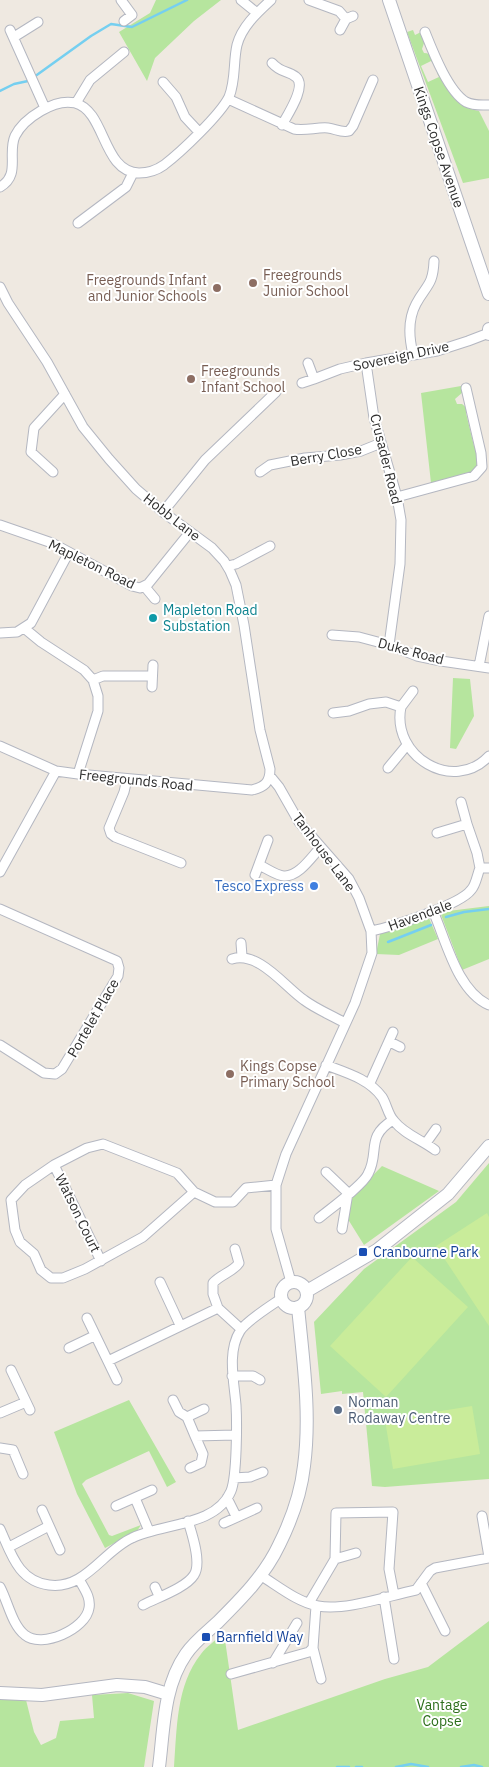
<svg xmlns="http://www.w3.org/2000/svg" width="489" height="1767" font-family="'IBM Plex Sans',sans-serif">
  <rect width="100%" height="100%" fill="#efe9e1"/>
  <path fill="#b6e59e" d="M156,0H221L194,21L155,58L147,81L119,32L150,13Z
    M413,30L415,35L421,32L425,40L422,49L424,53C432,53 434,58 436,65H434L431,61L421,66L428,82L439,77L437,73L441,71C452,94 453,106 479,111L489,131V178L463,183L407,32Z
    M461,386L463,392L455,399L457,404H462L468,409L466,413L474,446L476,448L478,466L472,473L431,483L421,393Z
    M453,678L470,679L474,716L456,749L450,748Z
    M489,906V959L462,970L440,912Z
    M428,916L438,939L399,955L376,954L380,934Z
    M489,1163V1479L385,1487L372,1486L363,1392L342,1394V1391L321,1394L314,1322L364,1269L456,1202Z
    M382,1166L439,1191L364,1245L341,1208Z
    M129,1400L176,1482L167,1487L149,1451L86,1480L82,1484L109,1535L112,1536L141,1525L137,1531L105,1548L77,1494L54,1432Z
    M489,1621V1767H174C177,1729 176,1685 201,1654C207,1646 216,1640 224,1633L238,1730L385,1679L428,1667Z
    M128,1693L154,1701L144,1767H0V1697L26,1700L34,1732L41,1745L56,1738L60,1721L94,1718L92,1695Z"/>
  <path fill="#c9ec9a" d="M487,1213L489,1217V1326L436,1246Z
    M412,1257L468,1307L386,1397L330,1346Z
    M472,1406L480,1454L393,1469L385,1420Z"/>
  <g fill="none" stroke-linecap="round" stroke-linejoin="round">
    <path stroke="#75cff0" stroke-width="2.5" d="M34,77L91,36L111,24L132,27L187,0
      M0,91L14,84L28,81
      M446,917L464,912L489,909
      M388,942L431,925
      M337,1767H349
      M356,1767H362
      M396,1767L411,1764L428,1767
      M461,1767L474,1765L482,1767"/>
    <defs>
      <path id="street" d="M121,0L132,15L124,21
        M241,0L257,13
        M309,0L339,11L346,19
        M10,30L45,108
        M340,30L346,19L353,16
        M425,32C433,52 448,91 466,102C474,106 481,105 489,105
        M14,37L38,22
        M272,63C282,74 288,70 296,77C307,86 288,114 282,125
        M163,82L176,97L185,117L199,132
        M228,99L294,129C306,131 317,127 328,128C336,129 341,133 349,131L353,126L373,80
        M76,103L90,80L124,52
        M0,187C21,175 7,154 15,136C24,118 55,98 75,103C106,111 102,172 139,173C147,173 157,170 164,165C181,152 220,115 229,97C236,80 233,62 237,45C242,26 258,12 271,0
        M78,223L126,187L133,173
        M0,287L8,303L47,362L83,427L109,459L136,489L163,512L212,548L224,561L230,571L236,585L244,625L260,730L270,769C270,783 264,787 252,790L78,774L56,771L0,746
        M413,354C409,338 408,319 416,304C426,285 433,286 434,261
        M308,363L314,379L340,369L366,363L437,351L468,341L489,333
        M366,363L374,418L397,497L401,520L400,564L389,645
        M302,383L314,379
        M53,472L31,452L34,428L65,394
        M260,472L270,465L305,458L340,455L361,451L381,443
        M397,497L474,476L482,467L481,453L466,388
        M163,512L205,460L276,392
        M0,525L52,543L132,586L140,588L148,584L190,532
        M228,566L236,564L270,546
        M145,587L155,599
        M24,628L41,642L84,670L93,680L98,696V711L78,774
        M0,633L17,632L31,623L69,552
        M332,635L359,637L389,645L417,656L441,661L489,668
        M479,666L489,616
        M93,680L103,676H152
        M152,687L153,665
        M401,707L413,691
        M333,713L349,711L369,704L386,702L401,707C391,756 453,794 489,756
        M388,768L407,745
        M270,776L279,787L299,822L349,879L359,898L371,931L372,953L355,1003L286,1154L276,1185V1229L291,1282
        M127,779L124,792L109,828L111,834L115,837L181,863
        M461,802L467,824
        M437,833L467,824L477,853L480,868
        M259,865C266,868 277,876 284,876C299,877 312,856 321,847
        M0,872L56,771
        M255,875L268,840
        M0,909L117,961L119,968L118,976L62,1069L55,1074L44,1073L0,1045
        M433,911C446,940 457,991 489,1005
        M371,931C391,927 460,905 471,890C476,885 477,875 480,868H489
        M241,943L242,956
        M232,959C259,951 284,986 304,1000C316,1009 331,1015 345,1023
        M390,1042L400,1047
        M326,1065C347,1073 369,1079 382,1097C387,1105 388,1115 394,1121C404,1134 422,1140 435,1150
        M370,1083L393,1032
        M426,1143L436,1129
        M54,1165L101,1261
        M326,1172L348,1193L342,1229
        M194,1192L143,1237L85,1269L63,1278H51L41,1270L34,1254L20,1242L15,1230L11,1200L25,1185L54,1165L87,1148L103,1144L177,1173L194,1192L215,1202H233L246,1188L276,1185
        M319,1218C330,1209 363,1185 368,1174C380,1152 365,1137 393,1120
        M160,1282L180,1325
        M218,1308L213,1294V1283C221,1274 233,1272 239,1263L235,1249
        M87,1318L117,1380
        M69,1348L94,1336
        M108,1361L218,1308L241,1329
        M11,1370L30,1410
        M232,1376H253L260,1380
        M173,1400L179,1412L187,1417L195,1436L203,1454L201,1463L190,1468
        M0,1413L26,1402
        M187,1417L204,1409
        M195,1436L235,1435
        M0,1448L13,1450L23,1474
        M234,1478L250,1477L263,1472
        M135,1498L149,1531
        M227,1498L236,1516
        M116,1506L152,1490
        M42,1510L60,1550
        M482,1516L489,1557
        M224,1523L257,1508
        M0,1529C11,1553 18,1581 49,1585C85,1590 103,1551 132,1538C162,1523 216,1527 231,1491C237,1476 237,1422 236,1405C234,1381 227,1352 240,1331C246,1321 272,1305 282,1298
        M9,1547L49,1526
        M335,1559L356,1553
        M260,1575C278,1586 297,1602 318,1606C346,1611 387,1596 416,1590L430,1571L435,1568L489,1558
        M421,1583L445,1631
        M0,1587C8,1602 12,1625 25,1635C42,1649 86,1629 89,1608C91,1597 84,1589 79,1579
        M155,1587L159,1596
        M384,1597L394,1659
        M309,1603L335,1559L336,1513L393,1512L389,1569L394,1595
        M143,1605C156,1598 186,1588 194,1575C202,1563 192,1534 188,1521
        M313,1648L321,1679
        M273,1663L297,1623
        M231,1674L309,1652L313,1648L316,1606"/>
      <path id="secondary" d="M389,0L489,294
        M489,329V334
        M281 1295a13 13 0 1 1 26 0a13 13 0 1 1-26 0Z
        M307,1291L377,1250L448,1194L489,1146
        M0,1693L42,1695L117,1685L145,1687L168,1694
        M159,1767C164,1729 163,1687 186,1654C194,1642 207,1632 218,1622C241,1599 265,1575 279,1545C291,1521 301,1493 304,1466C311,1413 303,1360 298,1307"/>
    </defs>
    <use href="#street" stroke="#b4b7c1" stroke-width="11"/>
    <use href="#secondary" stroke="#b4b7c1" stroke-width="14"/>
    <use href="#street" stroke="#fff" stroke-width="9"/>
    <use href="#secondary" stroke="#fff" stroke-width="12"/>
  </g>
  <g fill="#8d6e63" stroke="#fff" stroke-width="2">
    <circle cx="253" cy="283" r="5"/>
    <circle cx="217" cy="288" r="5"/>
    <circle cx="191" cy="379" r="5"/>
    <circle cx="230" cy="1074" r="5"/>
  </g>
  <circle fill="#0f9aa8" stroke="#fff" stroke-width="2" cx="153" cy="618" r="5"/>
  <circle fill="#3f7fe0" stroke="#fff" stroke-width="2" cx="314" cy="886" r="5"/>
  <g fill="#1a4fb4" stroke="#fff" stroke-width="2">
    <rect x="358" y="1247" width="10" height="10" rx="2.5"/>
    <rect x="201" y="1632" width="10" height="10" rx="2.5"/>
  </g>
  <circle fill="#5c6f8a" stroke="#fff" stroke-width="2" cx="338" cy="1410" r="5"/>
  <g text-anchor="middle" stroke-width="4" stroke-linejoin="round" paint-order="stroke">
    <g font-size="14" fill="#2e2e2e" stroke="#fff">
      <text transform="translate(439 147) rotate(71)" y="5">Kings Copse Avenue</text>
      <text transform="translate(401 356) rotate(-12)" y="5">Sovereign Drive</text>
      <text transform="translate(326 455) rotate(-10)" y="5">Berry Close</text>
      <text transform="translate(386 459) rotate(76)" y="5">Crusader Road</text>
      <text transform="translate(172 517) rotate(38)" y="5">Hobb Lane</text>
      <text transform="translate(92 564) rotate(26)" y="5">Mapleton Road</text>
      <text transform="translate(411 651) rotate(15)" y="5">Duke Road</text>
      <text transform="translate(136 780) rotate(6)" y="5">Freegrounds Road</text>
      <text transform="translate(324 852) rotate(53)" y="5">Tanhouse Lane</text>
      <text transform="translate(420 915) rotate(-20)" y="5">Havendale</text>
      <text transform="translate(93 1018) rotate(-60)" y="5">Portelet Place</text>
      <text transform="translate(78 1213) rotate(64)" y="5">Watson Court</text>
    </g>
    <g font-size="14" fill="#785e54" stroke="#fff" text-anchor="start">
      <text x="263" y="280">Freegrounds<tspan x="263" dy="16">Junior School</tspan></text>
      <text x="207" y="285" text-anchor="end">Freegrounds Infant<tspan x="207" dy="16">and Junior Schools</tspan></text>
      <text x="201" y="376">Freegrounds<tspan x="201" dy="16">Infant School</tspan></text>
      <text x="240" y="1071">Kings Copse<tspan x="240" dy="16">Primary School</tspan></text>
    </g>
    <g font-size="14" fill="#0d838f" stroke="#fff" text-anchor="start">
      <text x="163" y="615">Mapleton Road<tspan x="163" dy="16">Substation</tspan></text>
    </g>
    <g font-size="14" fill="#366cbe" stroke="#fff" text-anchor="end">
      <text x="304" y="891">Tesco Express</text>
    </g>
    <g font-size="14" fill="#164399" stroke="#fff" text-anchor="start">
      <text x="373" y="1257">Cranbourne Park</text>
      <text x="216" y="1642">Barnfield Way</text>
    </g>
    <g font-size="14" fill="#4e5e75" stroke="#fff" text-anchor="start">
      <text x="348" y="1407">Norman<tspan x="348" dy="16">Rodaway Centre</tspan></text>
    </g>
    <g font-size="14" fill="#2c6e1b" stroke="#fff">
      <text x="442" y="1710">Vantage<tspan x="442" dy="16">Copse</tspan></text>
    </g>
  </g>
</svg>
